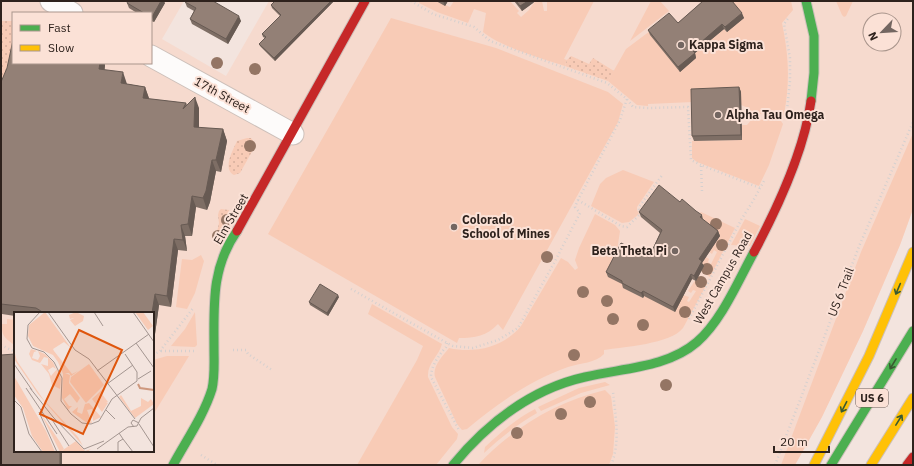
<svg xmlns="http://www.w3.org/2000/svg" width="914" height="466" font-family="'IBM Plex Sans',sans-serif">
  <defs>
    <pattern id="park-dots" width="8" height="8" patternUnits="userSpaceOnUse"><rect width="8" height="8" fill="#f8cbb6"/><path d="M2 2h.1M6 6h.1" fill="none" stroke="#d5ae9c" stroke-width="1.8" stroke-linecap="round"/></pattern>
  </defs>
  <rect width="100%" height="100%" fill="#f3e4de"/>
  <path fill="#f6dace" fill-rule="evenodd" d="M1,1H184L162,39L226,76L269,1H913V209L900,245L863,331L820,420L795,465H1ZM13,13H151V63H13ZM870,20H894V44H870ZM15,313H153V451H15Z"/>
  <path fill="#f8cbb6" d="M420,1H436L450,7L454,1H510L519,11L517,13L521,17L529,10L535,1H542L544,11H547V1H594L564,59L567,60L565,66C541,58 501,47 483,32L486,13L474,9L468,23L437,12L419,3Z
    M651,1H660L669,11L630,41Z
    M730,1H791L793,10L782,23C789,57 790,81 784,115L782,116L751,113L746,107L741,105L693,102L648,104V106L637,105L608,81L626,49L654,28L693,55L724,29L727,32Z
    M836,1H853L846,16L844,17L842,15Z
    M391,18L496,48L608,92L623,104L618,122L503,330L498,324C487,336 475,338 459,338L457,343L268,234Z
    M752,119L781,121L783,124L769,165L759,186L697,162L692,158V141L742,140V125H747Z
    M913,133V209L900,245L863,331L822,417L795,465H781L861,252Z
    M623,170L654,182L637,207V210L639,214L629,222L622,223L591,206L600,184L606,178Z
    M701,212L735,228L710,277L701,271V264L706,257L709,259L708,262L711,264L717,252L714,250L712,254L709,252L698,216Z
    M595,214L615,225L620,231L617,251L611,262L614,264L624,286V288L643,298L644,296L683,295L689,297L687,301L689,302L696,291L693,290L691,293L688,291L698,276L708,282L683,328C671,344 623,347 604,350V354C596,363 580,363 568,367C530,380 497,404 467,429L462,430L457,424L435,377C432,366 443,356 449,348C475,354 504,347 521,326L561,258L568,262L575,270L578,268L575,260L579,248Z
    M745,219L760,226L750,246L731,245Z
    M201,255L204,261L195,293L187,309L176,307L182,259L192,260Z
    M372,304L442,344C439,356 427,363 428,377L452,427L458,434L457,439L436,465H357L417,360L423,346L368,314Z
    M195,312L197,345L195,347L171,346L185,329Z
    M7,319L15,320V346C6,338 1,337 2,324H7Z
    M167,356H189L153,415V360Z
    M605,382L610,385L581,393L541,411L538,407L579,388Z
    M605,390L611,396L615,427L613,454L609,465H478C513,428 555,402 605,390Z
    M535,409L537,413C518,424 501,437 484,453L485,447C501,432 516,419 535,409Z"/>
  <path fill="url(#park-dots)" d="M1,21H13V63L1,103Z
    M571,56L589,64L593,58L614,71L608,81L565,66L567,60Z
    M247,138H251C254,142 255,144 254,148L240,173L234,175C222,169 233,150 237,141Z
    M221,209L229,210L231,221L217,246L215,241L219,223L218,215L219,211Z"/>
  <g fill="none" stroke-linecap="round" stroke-linejoin="round">
    <defs>
      <path id="street" d="M51,1L72,13
        M151,56L293,134"/>
      <path id="fast" d="M806,1L814,36V73L811,101
        M173,465C186,441 204,415 212,389C215,376 214,361 214,349C214,305 211,268 237,231
        M453,465C487,424 531,389 585,377C622,368 667,368 697,342C722,320 738,281 754,252
        M831,465L913,331"/>
      <path id="slow" d="M814,465L869,356L913,252
        M871,465L913,398"/>
      <path id="jam" d="M237,231L365,1
        M754,252C778,207 804,152 811,101
        M907,465L913,457"/>
    </defs>
    <use href="#street" stroke="#cdc0ba" stroke-width="23"/>
    <use href="#fast" stroke="#cdc0ba" stroke-width="11"/>
    <use href="#slow" stroke="#cdc0ba" stroke-width="11"/>
    <use href="#jam" stroke="#cdc0ba" stroke-width="11"/>
    <path stroke="#d5d0cf" stroke-width="2.5" stroke-dasharray="1 3" stroke-linecap="butt" d="M411,1L433,14L474,27L490,41L607,83L627,99L633,107L648,108L688,107L691,160L701,165
      M787,110L790,81V58L784,24L789,17
      M702,191L701,165L760,188
      M578,200L621,226L627,227L640,214L641,212L639,210V207L663,174
      M351,289L447,343L453,346L473,348L498,340L518,328L554,263L580,213L575,207L578,200L620,120L627,99
      M689,319L741,220L753,201L764,181
      M447,343L446,347C439,355 431,366 431,377L459,430
      M1,345L15,352
      M233,350H246L248,354L272,370
      M161,351H194
      M153,355L160,351L194,307
      M201,455L217,465
      M611,465C621,442 615,415 613,391
      M775,465L860,244L913,122"/>
    <use href="#street" stroke="#fdfbfa" stroke-width="21"/>
    <use href="#fast" stroke="#4caf50" stroke-width="9"/>
    <use href="#slow" stroke="#ffc107" stroke-width="9"/>
    <use href="#jam" stroke="#c62828" stroke-width="9"/>
  </g>
  <g fill="#947564">
    <circle cx="217" cy="63" r="6"/>
    <circle cx="255" cy="69" r="6"/>
    <circle cx="250" cy="146" r="6"/>
    <circle cx="227" cy="220" r="6"/>
    <circle cx="716" cy="224" r="6"/>
    <circle cx="218" cy="236" r="6"/>
    <circle cx="722" cy="245" r="6"/>
    <circle cx="547" cy="257" r="6"/>
    <circle cx="707" cy="269" r="6"/>
    <circle cx="701" cy="282" r="6"/>
    <circle cx="583" cy="292" r="6"/>
    <circle cx="607" cy="301" r="6"/>
    <circle cx="685" cy="312" r="6"/>
    <circle cx="613" cy="319" r="6"/>
    <circle cx="643" cy="325" r="6"/>
    <circle cx="574" cy="355" r="6"/>
    <circle cx="666" cy="385" r="6"/>
    <circle cx="590" cy="402" r="6"/>
    <circle cx="561" cy="414" r="6"/>
    <circle cx="517" cy="433" r="6"/>
  </g>
  <path fill="#7e6e65" d="M185,1H214V2L241,21L228,44L192,24L190,19L194,11L187,7L185,2Z
    M334,1L275,61L260,46L259,44L265,38L263,37L262,34L280,16L272,8L271,5Z
    M436,1H448L445,6Z
    M514,1H535L533,3L522,11Z
    M701,1H732L744,18L727,32L724,29L695,53L696,58L680,72L650,35L648,30L678,23L702,2Z
    M127,3H165L154,22L151,21V13H137L129,8Z
    M13,63H104L105,65L104,70L127,84L145,87L149,99L186,103L187,105L199,108V128L223,129L227,141L221,172L216,171L210,202L207,210L196,207L192,236H185L187,251L178,250L171,307L159,305L155,334H153V313H15V316L2,314L1,311V82Z
    M739,87L741,92L742,140L694,141L692,136Z
    M639,212L703,220L718,231L720,236L702,263L704,266L696,281L692,279L675,312L644,296L643,298L623,288L622,284L608,277L606,272L649,257L660,233L641,217Z
    M339,297L328,316L310,305L309,302Z"/>
  <path fill="#675a53" d="M161,1H164L165,3L154,22L152,17Z
    M331,1H334L275,61L274,58Z
    M443,1H448L445,6Z
    M528,1H535L533,3L522,11L520,6Z
    M742,13L744,18L727,32L725,27Z
    M239,16L241,21L228,44L226,39Z
    M722,24L724,29L695,53L696,58L680,72L678,67L692,50Z
    M100,63H104L105,65L104,80L99,69Z
    M123,72L127,84L121,83Z
    M145,87L149,98L147,109L143,98Z
    M739,87L741,92L742,140L741,135Z
    M195,97L199,108V139L194,127Z
    M223,129L227,141L221,172L216,160Z
    M212,160L216,171L210,202L207,210L203,198Z
    M192,196L196,207L192,236L188,224Z
    M702,215L703,220L700,217Z
    M181,225L185,236L187,251L183,240Z
    M718,231L720,236L702,263L704,266L696,281L694,276L699,259Z
    M174,239L178,250L171,307L167,296Z
    M691,274L692,279L675,312L673,307Z
    M643,291L644,296L643,298L641,293Z
    M155,294L159,305L155,334L153,328V313H152Z
    M338,295L339,297L328,316L327,313Z
    M60,451H62V465H60Z"/>
  <path fill="#938076" stroke="#675a53" d="M128,1H161L152,17H151V13H144L127,3Z
    M185,1H213L239,16L226,39L190,19L196,8L185,2Z
    M275,1H331L274,58L259,44L266,37L262,34L281,15L271,5Z
    M516,1H528L520,6Z
    M703,1H732L742,13L725,27L722,24L692,50L695,53L678,67L648,30L669,13L678,23Z
    M13,40V63H100L99,69L123,72L121,83L145,87L143,98L186,103L183,109L195,97L194,127L223,129L216,160H212L206,191L203,198L192,196L188,224L181,225L183,240L174,239L167,296L155,294L152,313H44L36,308L1,304V82L7,68Z
    M739,87L741,135L692,136L691,89Z
    M659,185L680,202L682,199L696,211L702,215L700,217L718,231L699,259L702,261L694,276L691,274L673,307L643,291L641,293L622,283V281L606,272L621,243L649,257L662,230L639,212Z
    M320,284L338,295L327,313L309,302Z
    M15,354V451H60V465H1V355Z"/>
  <defs><path id="oneway-shaft" d="M-6 0H5M1.5-3L5.5 0L1.5 3" fill="none" stroke-width="1.6" stroke-linecap="round" stroke-linejoin="round"/></defs>
  <g stroke="#3a5a31">
    <use href="#oneway-shaft" transform="translate(898 289) rotate(113)"/>
    <use href="#oneway-shaft" transform="translate(893 364) rotate(121)"/>
    <use href="#oneway-shaft" transform="translate(844 407) rotate(117)"/>
    <use href="#oneway-shaft" transform="translate(899 420) rotate(-58)"/>
  </g>
  <g fill="#736661" stroke="#fbe1d6" stroke-width="1.5">
    <circle cx="681" cy="45" r="4"/>
    <circle cx="718" cy="115" r="4"/>
    <circle cx="454" cy="227" r="4"/>
    <circle cx="675" cy="251" r="4"/>
  </g>
  <g text-anchor="middle" stroke-width="4" stroke-linejoin="round" paint-order="stroke">
    <rect fill="#fbe1d6" stroke="#6c5b54" stroke-width="1" x="856" y="389" width="32" height="18" rx="3"/>
    <g font-size="11" font-weight="bold" fill="#2e221d">
      <text x="872" y="402">US 6</text>
    </g>
    <g font-size="12" font-weight="bold" fill="#2e221d" stroke="#fbe1d6" text-anchor="start">
      <text x="689" y="49">Kappa Sigma</text>
      <text x="726" y="119">Alpha Tau Omega</text>
      <text x="462" y="224">Colorado<tspan x="462" dy="14">School of Mines</tspan></text>
      <text x="667" y="255" text-anchor="end">Beta Theta Pi</text>
    </g>
    <g font-size="12" fill="#2e221d" stroke="#fbe1d6">
      <text transform="translate(222 95) rotate(29)" y="4">17th Street</text>
      <text transform="translate(231 219) rotate(-60)" y="4">Elm Street</text>
      <text transform="translate(723 278) rotate(-60)" y="4">West Campus Road</text>
      <text transform="translate(841 292) rotate(-69)" y="4">US 6 Trail</text>
    </g>
  </g>
  <g transform="translate(14 312)">
    <rect width="140" height="140" fill="#f3e4de"/>
    <path d="M31,0L57,36L50,30L39,37L40,39L58,62L64,59L57,64L55,61H51L56,63L55,71L66,86L63,91L56,82L50,87L55,94H58L54,98L48,86L49,62L44,50L39,43L19,34L14,24L15,13ZM62,0L70,4L69,9L61,14L56,8L60,6L56,7L55,3ZM121,0H129L139,14L134,18ZM17,37L23,39L20,40L18,46L24,48L26,44L24,39L31,42L39,50L42,57L39,55L34,58L37,64L43,57L47,67L46,77L38,73L35,62L27,52L34,54V46L30,45L26,51L18,48L15,42ZM0,38L3,49L29,87L64,125L69,134L24,82L0,47ZM75,52L90,73L72,91L56,70L57,65ZM0,64L32,119L41,140H29L18,124L9,96L0,83ZM90,76L88,82L94,90H92L94,91L88,100L78,87ZM107,83L117,99L127,94V86L134,90L137,87L140,92L121,106L105,85ZM75,91L87,105L79,109L78,97L73,98L78,111H73L58,100L64,95L63,100L68,102L71,92ZM27,102L46,130L50,137L46,140Z" fill="#f8cbb6"/>
    <path d="M62,129L71,139L77,137L73,140H46Z" fill="#f8cbb6"/>
    <path fill="none" stroke="#ce987e" stroke-width="2" d="M124,72L126,76L140,78"/>
    <path fill="none" stroke="#a49691" stroke-width="1" d="M26,0L14,13L13,27L18,36L30,40L40,50L48,66L47,89L57,102L68,111L77,112L85,109L98,87L123,69V60L111,42M34,0L61,38L75,47L121,107M80,0L89,14M119,0L140,30M122,31L140,56M0,52L18,78M83,59L135,22M124,67L137,59M93,72L119,53M12,76L43,122M16,76L39,105L70,137L90,129M0,88L7,95L15,122L28,140M92,98L101,107M25,100L43,140M37,106L55,134M125,112L140,135M120,115L117,111L119,108L125,111M109,127L119,140M83,137L114,115L123,114L127,106L140,96M104,140V130L109,127L105,121"/>
    <path fill="#df560d" fill-opacity="0.15" stroke="#df560d" stroke-width="2" d="M65,18L108,38L69,122L26,102Z"/>
    <rect width="140" height="140" fill="none" stroke="#2e221d" stroke-width="2"/>
  </g>
  <rect width="914" height="466" fill="none" stroke="#2e221d" stroke-width="4"/>
  <rect x="12" y="12" width="140" height="52" fill="#fbe1d6" stroke="#a9958c"/>
  <rect x="20" y="25" width="20" height="6" fill="#4caf50" stroke="#a9958c"/>
  <text x="48" y="32" font-size="12" fill="#2e221d">Fast</text>
  <rect x="20" y="45" width="20" height="6" fill="#ffc107" stroke="#a9958c"/>
  <text x="48" y="52" font-size="12" fill="#2e221d">Slow</text>
  <g transform="translate(882 32) rotate(245)"><circle r="19" fill="#fbe1d6" stroke="#a9958c"/>
  <path d="M0-3L7 15L0 10L-7 15Z" fill="#736661"/>
  <text y="-6" font-size="11" font-weight="bold" text-anchor="middle" fill="#2e221d">N</text>
  </g>
  <path d="M774 446v6h55v-6" fill="none" stroke="#2e221d" stroke-width="2"/>
  <text x="780" y="446" font-size="12" fill="#2e221d" stroke="#fbe1d6" stroke-width="3" paint-order="stroke">20 m</text>
</svg>
